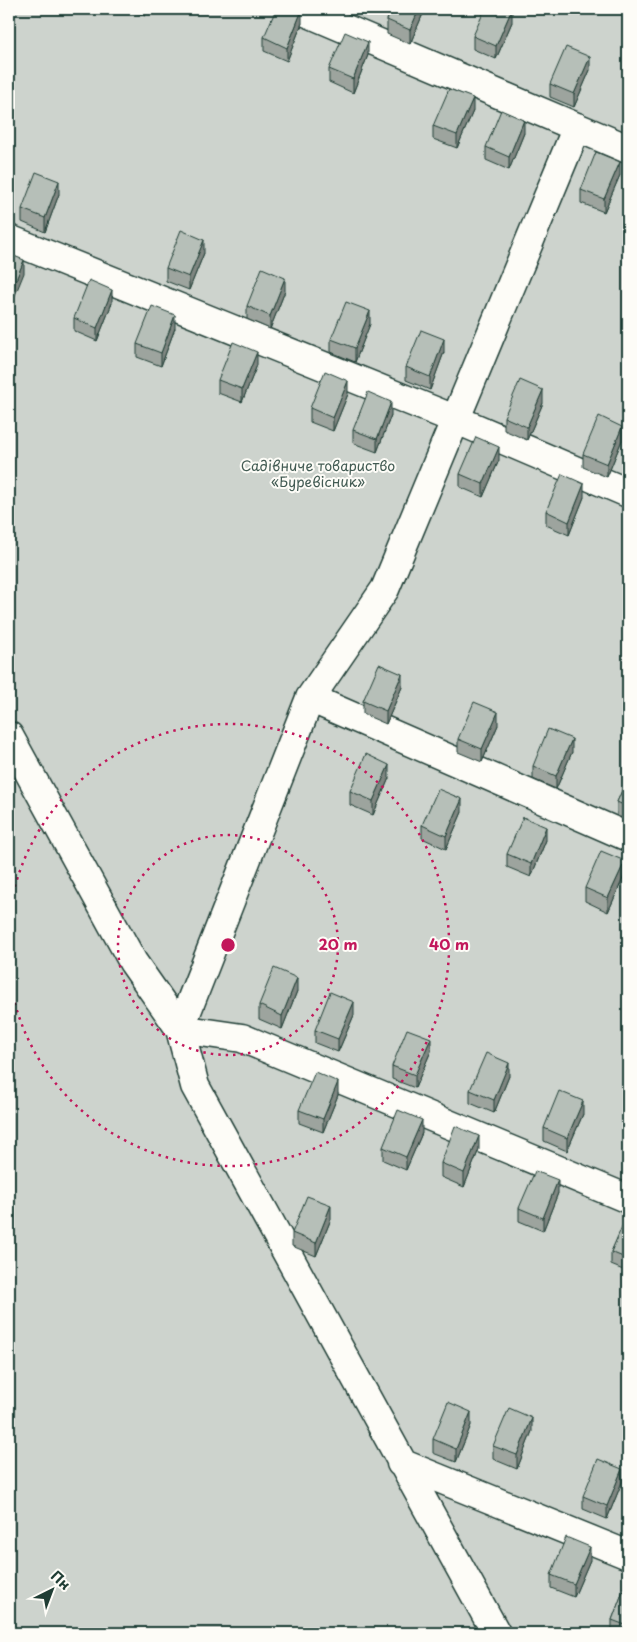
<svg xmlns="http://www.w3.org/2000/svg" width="637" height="1642" font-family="'Playpen Sans',sans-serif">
  <rect width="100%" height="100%" fill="#f0f1eb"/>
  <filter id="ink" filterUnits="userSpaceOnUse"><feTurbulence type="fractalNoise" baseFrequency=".02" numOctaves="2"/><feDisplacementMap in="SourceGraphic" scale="10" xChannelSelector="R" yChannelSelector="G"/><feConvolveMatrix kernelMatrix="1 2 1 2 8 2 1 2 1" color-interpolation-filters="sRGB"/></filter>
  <g filter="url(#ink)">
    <path fill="#cdd3cd" stroke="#768880" d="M9,9H628V1633H9Z"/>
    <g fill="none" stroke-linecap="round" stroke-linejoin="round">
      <defs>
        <path id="street" d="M299,9L628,149
          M577,127L385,589L310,698L180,1029L242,1038L628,1199
          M9,239L457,420L628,493
          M310,698L628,837
          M9,736L133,962L180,1029L195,1086L496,1633
          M401,1463L628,1555"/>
      </defs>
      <use href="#street" stroke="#1f3d34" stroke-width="31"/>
      <use href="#street" stroke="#fdfcf7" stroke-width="28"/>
    </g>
    <path fill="#9da49e" stroke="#1f3d34" d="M127,9H148L145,16Z
      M392,9H425L410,44L387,34V20Z
      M512,22L496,59L473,49V36Z
      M302,23L287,61L264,51V37Z
      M368,55L353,93L329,82V69Z
      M590,70L574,107L550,97V84Z
      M473,111L457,148L433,139V126Z
      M524,133L509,170L486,160V147Z
      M620,175L604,212L581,203V190Z
      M59,194L45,232L22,222V209Z
      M204,253L189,290L166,281V268Z
      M285,291L270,329L247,319V306Z
      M112,303L97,341L74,331V318Z
      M370,324L355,362L331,352V339Z
      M175,328L161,366L137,357V344Z
      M444,352L430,390L406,380V367Z
      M257,365L242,402L218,393V380Z
      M348,394L333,431L310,422V408Z
      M543,403L527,440L504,430V417Z
      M391,415L377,452L353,443V430Z
      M622,440L607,477L583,467V454Z
      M499,460L483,497L460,487V474Z
      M584,497L569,535L546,525V511Z
      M402,687L386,724L363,714V701Z
      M498,725L482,762L458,752V739Z
      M572,752L556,789L533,779V766Z
      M628,777V820L617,816V802Z
      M389,778L373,815L350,805V791Z
      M462,812L446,849L422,838V825Z
      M546,840L531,877L507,867V854Z
      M625,874L608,912L585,901V888Z
      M297,991L282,1029L259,1019V1005Z
      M354,1015L338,1052L315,1043V1030Z
      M431,1051L415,1088L392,1079V1066Z
      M509,1076L494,1113L470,1103V1090Z
      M338,1095L323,1132L299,1123V1110Z
      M583,1114L567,1151L544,1141V1128Z
      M422,1133L406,1170L383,1160V1147Z
      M479,1149L464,1187L441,1177V1163Z
      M558,1193L543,1231L519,1221V1208Z
      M628,1215V1272L611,1265V1252Z
      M331,1219L316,1256L292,1246V1233Z
      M471,1425L456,1462L433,1453V1439Z
      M532,1431L517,1469L493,1459V1446Z
      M622,1482L607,1519L583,1509V1496Z
      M590,1560L574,1597L551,1588V1575Z
      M628,1578V1633H612V1620Z"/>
    <path fill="#7f8681" stroke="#1f3d34" d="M145,9H148L145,16Z
      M419,9H425L410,44V30Z
      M512,9V22L496,59V46Z
      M302,10V23L287,61V48Z
      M368,42V55L353,93V79Z
      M590,57V70L574,107V94Z
      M473,98V111L457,148V135Z
      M524,120V133L509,170V157Z
      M620,162V175L604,212V199Z
      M59,181V194L45,232V218Z
      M204,240V253L189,290V277Z
      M24,260V273L9,310V297Z
      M285,278V291L270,329V316Z
      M112,290V303L97,341V328Z
      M370,311V324L355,362V348Z
      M175,315V328L161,366V353Z
      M444,339V352L430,390V377Z
      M257,352V365L242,402V389Z
      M348,381V394L333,431V418Z
      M543,390V403L527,440V427Z
      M391,402V415L377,452V439Z
      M622,427V440L607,477V464Z
      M499,447V460L483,497V484Z
      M584,484V497L569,535V522Z
      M402,674V687L386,724V711Z
      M498,712V725L482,762V749Z
      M572,739V752L556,789V776Z
      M389,765V778L373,815V801Z
      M462,799V812L446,849V836Z
      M546,827V840L531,877V864Z
      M625,861V874L608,912V898Z
      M297,978V991L282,1029V1016Z
      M354,1002V1015L338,1052V1039Z
      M431,1038V1051L415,1088V1075Z
      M509,1063V1076L494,1113V1100Z
      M338,1082V1095L323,1132V1119Z
      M583,1101V1114L567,1151V1138Z
      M422,1120V1133L406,1170V1157Z
      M479,1136V1149L464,1187V1173Z
      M558,1180V1193L543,1231V1218Z
      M331,1205V1219L316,1256V1243Z
      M471,1412V1425L456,1462V1449Z
      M532,1418V1431L517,1469V1455Z
      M622,1469V1482L607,1519V1506Z
      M590,1547V1560L574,1597V1584Z"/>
    <path fill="#b6bfb8" stroke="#1f3d34" d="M276,9H299L302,10L287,48L264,37Z
      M392,9H419L410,30L387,20Z
      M485,9H512L496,46L473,36Z
      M345,32L368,42L353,79L329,69Z
      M566,47L590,57L574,94L550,84Z
      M449,89L473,98L457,135L433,126Z
      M501,110L524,120L509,157L486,147Z
      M596,152L620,162L604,199L581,190Z
      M36,172L59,181L45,218L22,209Z
      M181,230L204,240L189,277L166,268Z
      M9,254L24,260L9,297Z
      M262,268L285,278L270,316L247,306Z
      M89,280L112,290L97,328L74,318Z
      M346,302L370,311L355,348L331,339Z
      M152,306L175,315L161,353L137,344Z
      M421,330L444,339L430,377L406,367Z
      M233,342L257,352L242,389L218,380Z
      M325,371L348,381L333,418L310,408Z
      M520,380L543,390L527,427L504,417Z
      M368,392L391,402L377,439L353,430Z
      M599,416L622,427L607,464L583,454Z
      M476,437L499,447L483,484L460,474Z
      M562,474L584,484L569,522L546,511Z
      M379,664L402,674L386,711L363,701Z
      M474,702L498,712L482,749L458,739Z
      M548,729L572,739L556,776L533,766Z
      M366,754L389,765L373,801L350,791Z
      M628,777V807L617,802Z
      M438,789L462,799L446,836L422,825Z
      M523,817L546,827L531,864L507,854Z
      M601,851L625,861L608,898L585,888Z
      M274,968L297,978L282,1016L259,1005Z
      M330,992L354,1002L338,1039L315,1030Z
      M407,1029L431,1038L415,1075L392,1066Z
      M486,1053L509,1063L494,1100L470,1090Z
      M315,1072L338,1082L323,1119L299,1110Z
      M559,1091L583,1101L567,1138L544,1128Z
      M398,1110L422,1120L406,1157L383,1147Z
      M455,1126L479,1136L464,1173L441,1163Z
      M535,1171L558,1180L543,1218L519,1208Z
      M307,1196L331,1205L316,1243L292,1233Z
      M627,1215H628V1259L611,1252Z
      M448,1402L471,1412L456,1449L433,1439Z
      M509,1408L532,1418L517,1455L493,1446Z
      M598,1459L622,1469L607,1506L583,1496Z
      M566,1537L590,1547L574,1584L551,1575Z
      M628,1578V1626L612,1620Z"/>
  </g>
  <g fill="none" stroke="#c2185b" stroke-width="2.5" stroke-dasharray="2.5 5">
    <circle cx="228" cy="945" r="110"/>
    <path d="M9 916A221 221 0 1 1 9 974"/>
  </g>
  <g text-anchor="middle" stroke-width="4" stroke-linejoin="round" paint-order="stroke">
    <g font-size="14" fill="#425b53" stroke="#fdfcf7">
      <text x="318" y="471">Садівниче товариство<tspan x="318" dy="16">«Буревісник»</tspan></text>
    </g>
  </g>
  <circle cx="228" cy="945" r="8" fill="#c2185b" stroke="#fdfcf7" stroke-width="2.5"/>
  <g font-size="15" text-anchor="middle" font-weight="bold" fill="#c2185b" stroke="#fdfcf7" stroke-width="4" stroke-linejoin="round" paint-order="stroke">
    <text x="338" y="950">20 m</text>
    <text x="449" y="950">40 m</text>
  </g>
  <rect width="637" height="1642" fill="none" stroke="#fdfcf7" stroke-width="30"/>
  <rect x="15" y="15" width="607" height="1612" fill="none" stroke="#1f3d34" stroke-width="2" filter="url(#ink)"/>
  <g transform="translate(52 1590) rotate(42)" stroke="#fdfcf7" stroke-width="4" paint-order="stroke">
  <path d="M0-4L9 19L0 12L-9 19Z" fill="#1f3d34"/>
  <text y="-8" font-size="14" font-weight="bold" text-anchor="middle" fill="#1f3d34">Пн</text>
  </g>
</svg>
